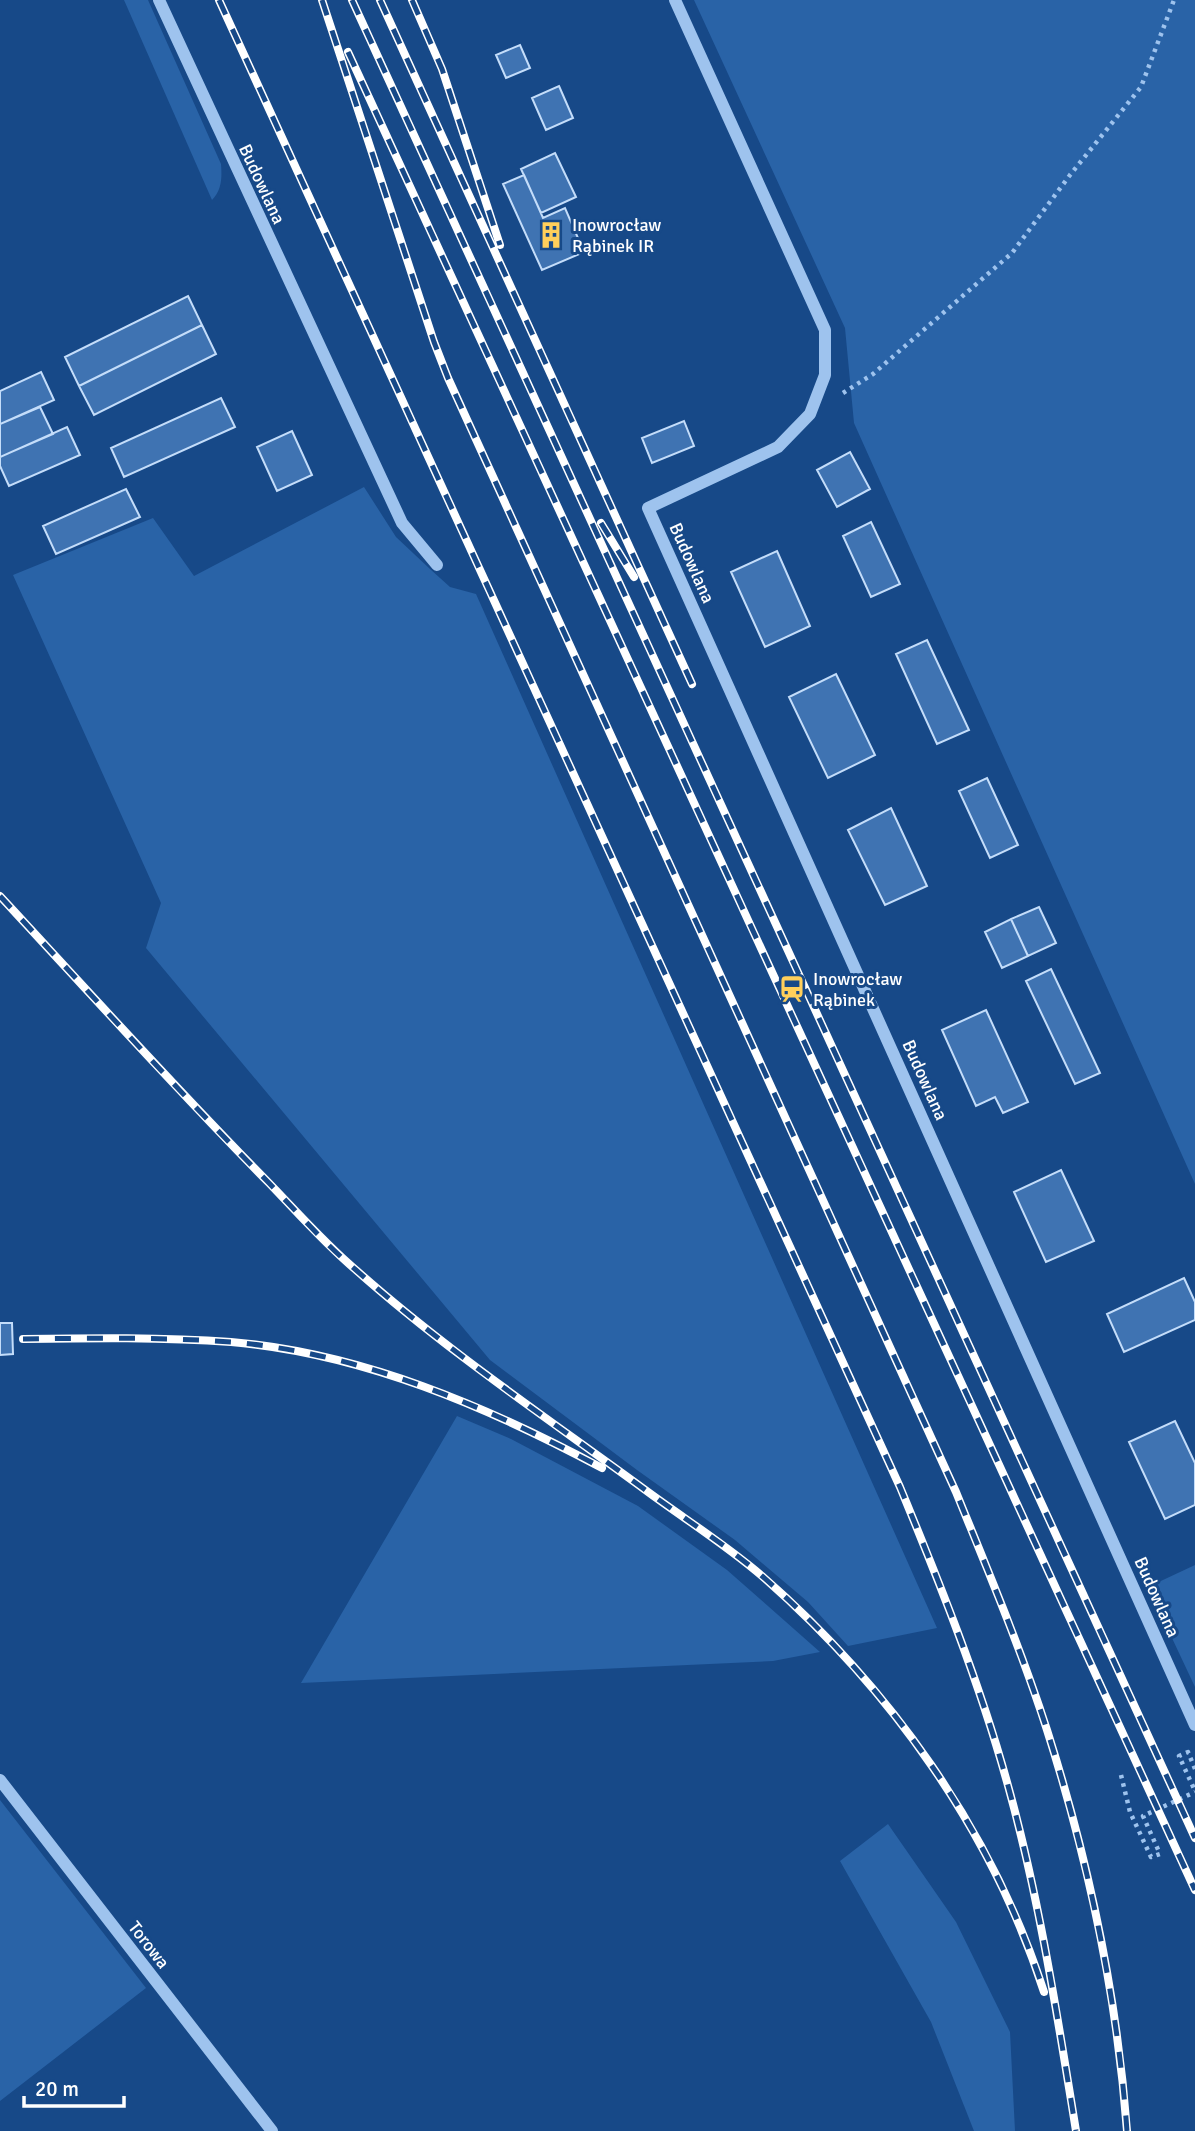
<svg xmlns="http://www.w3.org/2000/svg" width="1195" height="2131" font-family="Signika,sans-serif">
  <rect width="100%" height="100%" fill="#174988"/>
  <path fill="#2963a7" d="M124,0H148L221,164C222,177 222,190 212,200Z
    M694,0H1195V1184L854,423L845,328Z
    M364,487L396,537L430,569L450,587L476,594L937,1628L848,1646L808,1602L735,1540L637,1470L490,1360L146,948L161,903L13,575L153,518L194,576Z
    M457,1416L511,1439L638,1506L727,1570L820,1652L773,1661L301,1683Z
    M1195,1565V1687L1148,1587Z
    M0,1800L146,1988L0,2101Z
    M888,1824L956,1922L1010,2032L1015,2131H974L931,2022L840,1861Z"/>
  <path fill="#3f73b2" stroke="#c4ddfa" stroke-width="2" d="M520,45L530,68L506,78L496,55Z
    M559,86L573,118L546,130L532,98Z
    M555,153L576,197L541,213L521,169Z
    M524,175L543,218L565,208L584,252L542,270L503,184Z
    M188,296L202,325L79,386L65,357Z
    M202,325L216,354L94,415L79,386Z
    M41,372L54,400L0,424V391Z
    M221,398L235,427L124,477L111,448Z
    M40,407L53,434L0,457V424Z
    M684,421L694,446L652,463L642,438Z
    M67,427L80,455L9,486L0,466V457Z
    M292,431L312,475L277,491L257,447Z
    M850,452L870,489L837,507L817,470Z
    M126,489L140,517L56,554L43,526Z
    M871,522L900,584L871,597L843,536Z
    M777,551L810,626L765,647L731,572Z
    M927,640L969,730L937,744L896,654Z
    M836,674L875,755L828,778L789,697Z
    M987,778L1018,845L990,858L959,791Z
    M891,808L927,886L885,905L848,830Z
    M1039,907L1056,943L1028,956L1011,919Z
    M1011,919L1028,956L1002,968L985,932Z
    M1051,969L1100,1073L1075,1084L1026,981Z
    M986,1010L1028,1102L1003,1113L995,1097L976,1106L942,1030Z
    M1061,1170L1094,1241L1046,1262L1014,1192Z
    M1184,1278L1195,1302V1320L1124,1352L1107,1314Z
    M0,1323H12L13,1354L0,1355Z
    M1175,1421L1195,1463V1505L1165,1519L1129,1442Z"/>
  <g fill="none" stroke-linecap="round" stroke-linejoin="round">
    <path stroke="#9ec3ee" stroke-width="4.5" stroke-dasharray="3.5 5" stroke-linecap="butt" d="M843,393L873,374L1012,253L1070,175L1141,87L1174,0
      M1195,1769L1188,1752L1179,1756L1195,1791
      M1121,1775L1130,1812L1151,1857L1160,1854L1143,1816L1195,1792"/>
    <path stroke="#9ec3ee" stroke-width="12" d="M159,0L402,523L437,565
      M675,0L825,330V375L810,414L778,447L648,508L1195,1725
      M0,1780L272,2131"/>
    <defs>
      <path id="rail" d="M219,0L900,1487C940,1584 979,1681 1007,1782C1039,1896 1057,2014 1076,2131
        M322,0L434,342L448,378L956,1492C988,1571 1021,1649 1047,1730C1088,1859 1117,1996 1127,2131
        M352,0L1195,1838
        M380,0L692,684
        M412,0L442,69L500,245
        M348,52L1195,1890
        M601,523L634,577
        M0,896C89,992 177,1090 269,1183C297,1212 325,1244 356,1270C446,1350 547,1418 644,1489C683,1518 725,1544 762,1576C889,1687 992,1830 1044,1992
        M23,1339C92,1338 162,1337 231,1342C362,1353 488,1407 602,1468"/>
    </defs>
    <use href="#rail" stroke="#fff" stroke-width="8"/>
    <use href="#rail" stroke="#174988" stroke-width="5" stroke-dasharray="16" stroke-linecap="butt"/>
  </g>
  <defs>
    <symbol id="building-bare" viewBox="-9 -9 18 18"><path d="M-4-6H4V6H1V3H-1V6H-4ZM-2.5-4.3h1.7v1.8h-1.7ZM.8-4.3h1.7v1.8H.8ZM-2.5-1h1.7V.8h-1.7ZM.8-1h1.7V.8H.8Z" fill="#ffcf5b" stroke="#174988" stroke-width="2.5" paint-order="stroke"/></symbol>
    <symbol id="station-bare" viewBox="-9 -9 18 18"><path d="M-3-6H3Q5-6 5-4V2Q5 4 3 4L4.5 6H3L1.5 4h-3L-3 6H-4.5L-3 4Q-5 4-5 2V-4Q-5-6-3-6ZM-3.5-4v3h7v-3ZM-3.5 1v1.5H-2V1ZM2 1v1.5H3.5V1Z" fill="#ffcf5b" stroke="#174988" stroke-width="2.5" paint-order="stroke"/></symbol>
  </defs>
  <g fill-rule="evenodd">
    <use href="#building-bare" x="532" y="216" width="38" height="38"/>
    <use href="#station-bare" x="773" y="970" width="38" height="38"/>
  </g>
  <g text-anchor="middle" stroke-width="6" stroke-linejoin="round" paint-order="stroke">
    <g font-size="18" fill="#fff" stroke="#174988">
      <text transform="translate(262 184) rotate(65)" y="6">Budowlana</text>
      <text transform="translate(692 563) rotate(66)" y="6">Budowlana</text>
      <text transform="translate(925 1080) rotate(66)" y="6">Budowlana</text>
      <text transform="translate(1157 1597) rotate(66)" y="6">Budowlana</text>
      <text transform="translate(149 1945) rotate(52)" y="6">Torowa</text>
    </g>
    <g font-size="18" fill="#fff" stroke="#174988" text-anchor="start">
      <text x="572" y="231">Inowrocław<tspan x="572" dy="21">Rąbinek IR</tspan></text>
      <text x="813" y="985">Inowrocław<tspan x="813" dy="21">Rąbinek</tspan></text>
    </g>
  </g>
  <path d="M24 2096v10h100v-10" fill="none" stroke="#ffffff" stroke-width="3.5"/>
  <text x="35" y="2096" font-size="21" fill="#ffffff" stroke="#174988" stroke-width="5" paint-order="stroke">20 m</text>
</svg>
